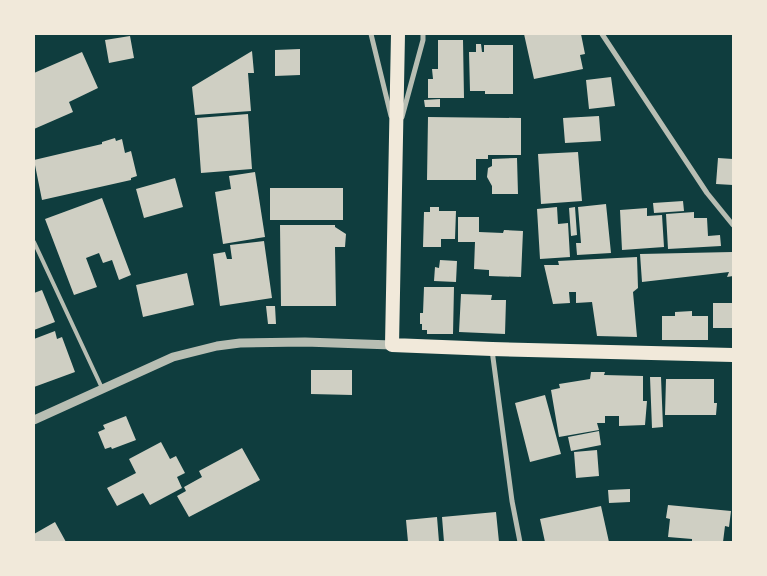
<svg xmlns="http://www.w3.org/2000/svg" width="767" height="576" font-family="'Exo 2',sans-serif">
  <rect width="100%" height="100%" fill="#0f3d3e"/>
  <path fill="#cfcfc3" d="M524,34H581L585,54L580,55L583,69L534,79Z
    M130,36L134,58L109,63L105,40Z
    M438,40H463L464,98H428V79H433L432,69H438Z
    M476,44H481L482,52H484V45H513V94H485V91H470L469,52H476Z
    M300,49V75L275,76V50Z
    M252,51L254,73H248L251,111L195,115L192,87Z
    M82,52L98,88L69,102L73,112L34,129V73Z
    M611,77L615,106L589,109L586,80Z
    M440,99V107H425L424,100Z
    M248,114L252,169L201,173L197,118Z
    M599,116L601,141L565,143L563,118Z
    M428,117L521,118V155H488V159H476V180H427Z
    M115,138L116,141L122,139L125,153L131,151L137,176L131,178V180L42,200L34,160L102,144V142Z
    M578,152L582,201L541,204L538,154Z
    M517,158L518,194H492V186L487,177L488,168L492,166V159Z
    M718,158L733,159V185L716,184Z
    M255,172L265,237L223,244L215,192L231,189L229,176Z
    M175,178L183,207L144,218L136,189Z
    M270,188H343V220H270Z
    M102,198L131,275L119,280L112,260L103,263L99,253L86,258L97,287L74,295L45,219Z
    M683,201L684,211L654,213L653,203Z
    M606,204L611,253L577,255L576,243H581L578,207Z
    M430,207H439V211H456L455,239H441V247H423L424,212H430Z
    M557,207L558,224L568,223L570,257L540,259L537,209Z
    M575,207L577,235L571,236L569,208Z
    M647,208V216L662,215L664,247L622,250L620,210Z
    M694,212V218H707L708,236L720,235L721,246L668,249L666,214Z
    M458,217H479V232L503,233L504,230L523,231L521,277L489,276V270L474,269L475,242H458Z
    M280,225H335V227L346,234L345,247H335L336,306H281Z
    M264,241L272,298L220,306L213,254L225,252L227,259H232L230,245Z
    M732,252L733,276L727,277L729,272L642,282L640,254Z
    M637,257L638,288L633,292L637,337L597,336L592,302L576,303V292H569L570,303L553,304L544,265H559L558,261Z
    M440,260L457,261L456,282L434,281L435,267L439,268Z
    M187,273L194,305L143,317L136,285Z
    M424,287H454L453,334H427V330H422V324H420V313H423Z
    M42,290L55,322L34,330V293Z
    M461,294L492,295L491,300H506L505,334L459,332Z
    M713,303H733V328H713Z
    M266,306H275L276,324H268Z
    M692,311V316H708V340H662V316H675V312Z
    M55,331L57,339L62,337L75,372L34,387V339Z
    M311,370H352V395L311,394Z
    M591,372H605L604,375L643,376V401H647L645,425L619,426V416H605V423H597L599,430L559,437L551,390L560,388L559,384L590,379Z
    M650,377H661L663,427L652,428Z
    M666,379H714V403H717L716,415H665Z
    M545,395L561,454L530,462L515,403Z
    M126,416L136,440L112,449L111,447L105,449L98,432L105,429L103,425Z
    M599,431L601,445L571,451L568,437Z
    M161,442L170,459L176,456L185,473L177,477L182,488L150,505L143,493L117,506L107,488L136,473L129,459Z
    M242,448L260,480L189,517L177,496L186,491L184,487L202,477L199,471Z
    M597,450L599,476L576,478L574,452Z
    M630,489V502L609,503L608,490Z
    M668,505L731,511L729,527L725,526L723,542H692V539L668,537L670,519L666,518Z
    M601,506L609,542H545L540,519Z
    M496,512L499,542H444L442,517Z
    M437,517L439,542H408L406,520Z
    M55,522L66,542H34V534Z"/>
  <g fill="none" stroke-linecap="round" stroke-linejoin="round">
    <path stroke="#b8beb3" stroke-width="4" d="M34,242L102,388"/>
    <path stroke="#b8beb3" stroke-width="5" d="M371,34L391,116
      M602,34L707,193L733,225
      M402,117L423,40V34
      M492,350L512,501L520,542"/>
    <path stroke="#b8beb3" stroke-width="9" d="M34,420L173,357L217,346L240,343L305,342L392,345"/>
    <path stroke="#f1e9da" stroke-width="14" d="M398,34L392,345L492,349L733,355"/>
  </g>
  <rect width="767" height="576" fill="none" stroke="#f1e9da" stroke-width="70"/>
</svg>
